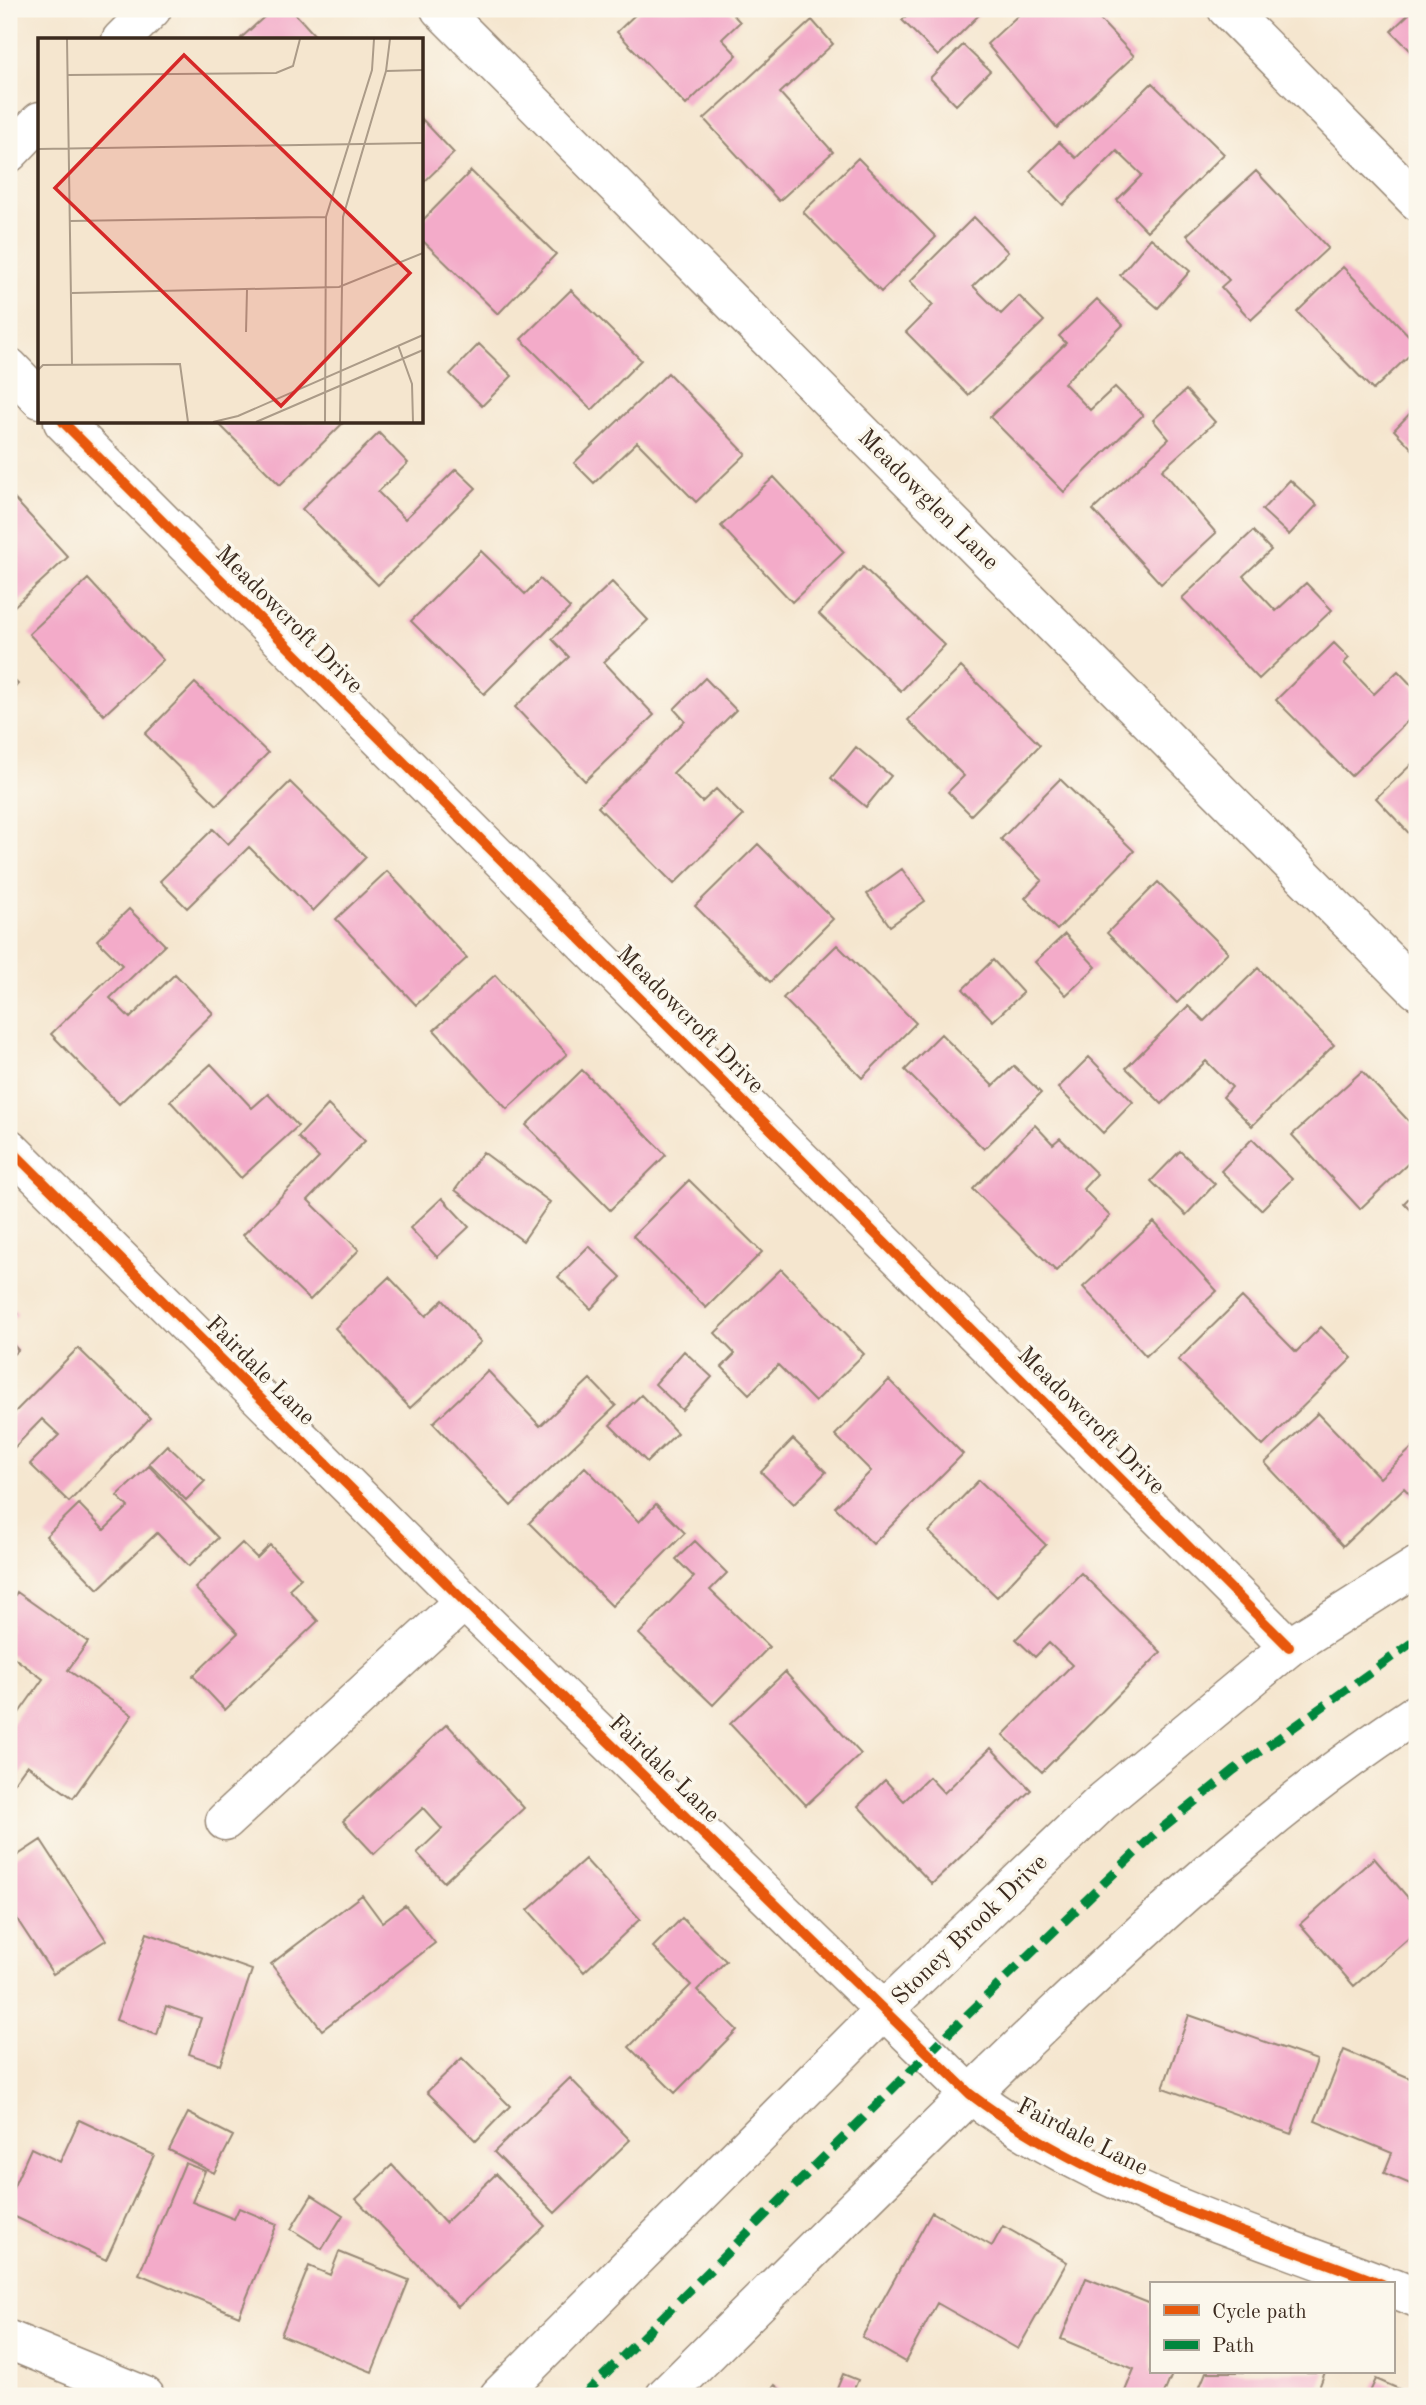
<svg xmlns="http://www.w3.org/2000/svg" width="1426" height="2405" font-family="'Old Standard TT',serif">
  <rect width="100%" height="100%" fill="#fbf7ec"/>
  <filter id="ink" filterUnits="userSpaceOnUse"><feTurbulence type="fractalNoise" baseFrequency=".0143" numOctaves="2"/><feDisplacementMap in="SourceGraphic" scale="14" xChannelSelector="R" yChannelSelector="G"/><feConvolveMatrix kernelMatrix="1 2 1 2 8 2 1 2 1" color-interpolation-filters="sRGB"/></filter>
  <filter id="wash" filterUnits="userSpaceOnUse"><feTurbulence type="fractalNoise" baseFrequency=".00686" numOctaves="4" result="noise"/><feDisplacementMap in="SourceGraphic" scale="28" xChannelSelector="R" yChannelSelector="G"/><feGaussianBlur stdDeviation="1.57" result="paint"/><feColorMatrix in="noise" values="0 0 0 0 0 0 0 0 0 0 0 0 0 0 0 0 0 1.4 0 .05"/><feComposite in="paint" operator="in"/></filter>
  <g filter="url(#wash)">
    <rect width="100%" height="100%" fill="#f5e6cf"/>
    <g id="blocks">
      <path fill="#f3abc9" d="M273,9H291L319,40H243L241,38Z
        M641,9H728L740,22L722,39L737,55L686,105L617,32Z
        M914,9H985L938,56L902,20Z
        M1025,9H1090L1134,56L1057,128L987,44Z
        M1414,9H1417V57L1391,31Z
        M812,20L833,44L780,93L833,152L779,201L704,119Z
        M963,45L990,71L956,105L930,78Z
        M1152,83L1224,154L1147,231L1117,200L1142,175L1117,151L1063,205L1030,171L1059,142L1076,158Z
        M422,119L454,153L422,184Z
        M858,158L936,237L881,292L803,212Z
        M471,171L556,254L498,314L422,240V221Z
        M1256,171L1328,248L1251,320L1221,287L1229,280L1187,235Z
        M974,217L1008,252L973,286L1001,314L1019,296L1044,321L968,395L906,332L933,305L910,281Z
        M1151,238L1190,271L1158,308L1120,275Z
        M1343,267L1417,344V348L1373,390L1297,312Z
        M571,290L641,360L592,410L521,339Z
        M1097,299L1123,325L1064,383L1090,410L1115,387L1143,415L1064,492L990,417L1066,343L1059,336Z
        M479,344L512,376L482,406L450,374Z
        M668,373L746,454L696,502L637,442L594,483L574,463Z
        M1186,390L1215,422L1162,470L1216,533L1161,584L1093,510L1169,439L1153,420Z
        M1417,406V454L1394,430Z
        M217,422H340L342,424L280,485Z
        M379,433L408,463L378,492L405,519L456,469L476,488L378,585L302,509Z
        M774,477L844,552L792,602L721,526Z
        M1290,480L1317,505L1289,535L1262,510Z
        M9,493L68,557L9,611Z
        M1253,531L1271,550L1243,576L1276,611L1306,583L1332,610L1259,679L1182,598Z
        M481,551L525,594L540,579L570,608L484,694L411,621Z
        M863,567L945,645L901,691L819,614Z
        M88,579L163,660L104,715L29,634Z
        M612,582L648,620L604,662L654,715L585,781L515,707L569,657L552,639Z
        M1334,643L1349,658L1344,663L1374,694L1398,671L1417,691V712L1351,776L1276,700Z
        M961,667L1040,745L971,815L948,792L964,776L908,720Z
        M9,675L18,684L9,694Z
        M705,678L736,710L673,773L702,802L716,789L743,816L674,884L598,807L685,721L674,709Z
        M195,683L268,753L217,805L145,734Z
        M856,747L891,776L866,807L831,778Z
        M1417,759V842L1376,798Z
        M1060,779L1134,851L1057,930L1025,898L1042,880L1001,839Z
        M290,782L366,857L313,911L249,847L187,908L160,881L213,829L228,844Z
        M758,844L833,919L770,982L695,906Z
        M902,869L925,901L890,926L867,894Z
        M387,871L467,958L416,1005L336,919Z
        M1158,882L1228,952L1177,1003L1107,933Z
        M129,909L165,945L110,998L130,1018L175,974L213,1013L119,1104L51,1034L122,965L97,940Z
        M1065,934L1096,967L1066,995L1035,962Z
        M837,945L916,1023L862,1078L783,998Z
        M993,960L1023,993L993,1021L963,989Z
        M1258,968L1334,1045L1252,1126L1223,1097L1232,1087L1206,1061L1162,1104L1126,1068L1188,1006L1204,1021Z
        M495,975L567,1054L507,1109L434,1030Z
        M941,1034L993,1086L1014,1066L1041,1093L984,1149L905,1070Z
        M1089,1057L1133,1102L1103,1133L1058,1088Z
        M211,1064L252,1108L268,1094L298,1126L241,1178L170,1101Z
        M582,1070L666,1155L610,1210L526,1125Z
        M1362,1071L1417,1130V1155L1360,1209L1292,1135Z
        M328,1105L365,1141L308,1200L359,1250L310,1300L243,1235L319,1158L298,1137Z
        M1035,1125L1053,1144L1060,1138L1097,1174L1083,1189L1110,1216L1056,1271L973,1189Z
        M1252,1139L1292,1179L1261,1210L1221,1171Z
        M1180,1151L1215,1184L1186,1215L1151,1181Z
        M483,1152L550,1202L523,1241L455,1190Z
        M689,1180L762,1252L706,1308L633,1236Z
        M1417,1190V1216L1404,1203Z
        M442,1198L469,1227L437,1257L410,1228Z
        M1154,1222L1217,1291L1146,1356L1083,1287Z
        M589,1246L621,1277L591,1309L558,1277Z
        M781,1269L864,1354L815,1402L778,1365L749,1394L722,1367L735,1354L715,1333Z
        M389,1277L426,1316L443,1300L481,1342L410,1408L335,1328Z
        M1242,1297L1296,1352L1321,1327L1352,1358L1263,1446L1178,1360Z
        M9,1304L18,1314L9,1322Z
        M9,1340L18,1350L9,1358Z
        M78,1348L150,1418L69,1502L30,1464L59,1435L42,1419L9,1453V1418Z
        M684,1351L712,1377L682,1410L655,1384Z
        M488,1371L540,1426L590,1379L616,1406L511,1506L433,1423Z
        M889,1380L963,1454L873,1544L835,1507L871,1471L835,1435Z
        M641,1395L677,1433L647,1462L610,1425Z
        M1318,1413L1380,1478L1417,1443V1502L1404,1488L1343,1546L1265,1463Z
        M793,1439L826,1472L794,1504L761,1472Z
        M167,1445L205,1481L186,1500L149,1463Z
        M149,1466L218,1538L189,1566L157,1533L98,1589L46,1536L79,1504L104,1530L128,1507L117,1496Z
        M585,1467L639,1522L656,1504L685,1533L612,1606L529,1523Z
        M979,1480L1046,1545L997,1597L929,1532Z
        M695,1541L727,1573L710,1590L769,1647L713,1705L639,1634L694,1577L676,1559Z
        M242,1543L257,1558L270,1545L301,1578L289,1589L318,1621L225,1710L193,1676L238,1633L195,1588Z
        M1081,1573L1161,1652L1042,1772L1003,1735L1072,1665L1049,1643L1035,1657L1016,1639Z
        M17,1592L88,1642L68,1670L132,1715L73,1798L27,1765L9,1790V1727L43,1679L9,1654V1604Z
        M785,1672L861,1754L806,1805L730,1724Z
        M447,1724L524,1808L444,1882L417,1853L442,1829L423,1808L374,1854L343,1821Z
        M991,1748L1031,1790L932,1884L858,1806L885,1780L904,1801L929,1777L944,1793Z
        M41,1840L106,1940L53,1974L9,1907V1861Z
        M1374,1858L1417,1908V1931L1354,1986L1300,1924Z
        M585,1859L640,1919L584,1972L528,1910Z
        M362,1895L382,1922L405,1905L435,1943L322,2030L271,1964Z
        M682,1918L726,1961L697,1990L737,2030L675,2093L629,2047L691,1985L653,1947Z
        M147,1933L252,1970L220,2065L189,2054L201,2018L166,2006L157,2035L116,2020Z
        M1189,2015L1317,2060L1291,2134L1163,2088Z
        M1344,2050L1417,2081L1415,2186L1384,2173L1392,2153L1315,2121Z
        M462,2058L510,2106L476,2141L427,2092Z
        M570,2078L630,2140L555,2213L494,2152Z
        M188,2113L233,2136L214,2173L169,2150Z
        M79,2120L154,2155L106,2260L9,2214V2197L31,2148L60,2162Z
        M185,2163L205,2171L192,2202L234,2219L239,2208L277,2224L239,2316L139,2274Z
        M392,2165L445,2223L496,2174L545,2226L458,2307L356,2199Z
        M312,2195L343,2215L322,2249L291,2229Z
        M932,2212L992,2246L1003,2226L1067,2262L1018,2349L937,2303L905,2362L862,2337Z
        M339,2252L409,2280L372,2372L281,2335L309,2266L330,2275Z
        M1086,2278L1151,2304V2372H1173L1163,2396H1123L1134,2369L1061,2339Z
        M1206,2372H1325L1316,2396H1216L1199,2389Z
        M843,2374L858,2380L851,2396H834Z
        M1376,2379L1415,2396H1368Z
        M775,2385L788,2396H766Z"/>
    </g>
  </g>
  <g filter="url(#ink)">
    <use href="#blocks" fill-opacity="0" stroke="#988876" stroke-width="2"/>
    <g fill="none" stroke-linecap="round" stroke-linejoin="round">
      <defs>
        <path id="street" d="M440,9L1417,990
          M1227,9L1417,201
          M121,40L152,9
          M9,153L40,121
          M9,367L40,399
          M63,422L1289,1647
          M9,1148L464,1601L970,2094C1091,2186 1242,2230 1382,2284
          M225,1821L464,1601
          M1393,2288L1417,2298"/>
        <path id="secondary" d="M9,2340L145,2396
          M499,2396L884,2010L1102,1802L1289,1647L1417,1566
          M665,2396C793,2269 920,2142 1051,2017C1166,1908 1284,1799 1417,1713"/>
      </defs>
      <use href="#street" stroke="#988876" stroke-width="41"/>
      <use href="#secondary" stroke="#988876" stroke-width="41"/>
      <use href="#street" stroke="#fff" stroke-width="38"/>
      <use href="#secondary" stroke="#fff" stroke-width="38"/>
      <path stroke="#00873e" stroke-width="9" stroke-dasharray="18 9" stroke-linecap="butt" d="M583,2396L962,2020L1157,1832L1234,1770L1417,1639"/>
      <defs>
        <path id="cycleway" d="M63,422L1289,1647
          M9,1148L464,1601L970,2094C1091,2186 1242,2230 1382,2284"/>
      </defs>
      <use href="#cycleway" stroke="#fbf7ec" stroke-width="15"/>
      <use href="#cycleway" stroke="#e8590c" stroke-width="10"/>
    </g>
  </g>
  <g text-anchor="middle" stroke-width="7" stroke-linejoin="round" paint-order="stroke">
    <g font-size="24" fill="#3b2a1e" stroke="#fbf7ec">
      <text transform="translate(929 499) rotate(45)" y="8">Meadowglen Lane</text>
      <text transform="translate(290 619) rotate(45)" y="8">Meadowcroft Drive</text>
      <text transform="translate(691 1019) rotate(45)" y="8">Meadowcroft Drive</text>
      <text transform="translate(261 1370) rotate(45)" y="8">Fairdale Lane</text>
      <text transform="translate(1092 1420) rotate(45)" y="8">Meadowcroft Drive</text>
      <text transform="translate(665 1768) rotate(44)" y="8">Fairdale Lane</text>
      <text transform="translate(969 1929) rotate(-44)" y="8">Stoney Brook Drive</text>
      <text transform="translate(1083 2136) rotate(27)" y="8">Fairdale Lane</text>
    </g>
  </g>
  <g transform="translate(38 38)">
    <rect width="385" height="385" fill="#f5e6cf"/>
    <path fill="none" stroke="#ab9b88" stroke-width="2" d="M29,1L34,327M348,33L385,32M30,37L238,35L255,28L262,1M0,111L385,105M32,183L288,179M34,255L301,249L385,215M208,294L209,252M360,307L374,346L375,384M0,332L5,327L142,326L150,384M0,349L1,384M175,384L200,378L385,297M218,384L385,312M287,384L288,179L334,32L336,1M302,384L305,179L348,33L352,1"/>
    <path fill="#d62828" fill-opacity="0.15" stroke="#d62828" stroke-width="3.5" d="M146,17L372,235L243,368L17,150Z"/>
    <rect width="385" height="385" fill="none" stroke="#3b2a1e" stroke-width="3.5"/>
  </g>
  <rect width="1426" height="2405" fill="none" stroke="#fbf7ec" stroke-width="35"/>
  <rect x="1150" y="2282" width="245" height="91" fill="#fbf7ec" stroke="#aea59a" stroke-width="2"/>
  <rect x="1164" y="2305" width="35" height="10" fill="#e8590c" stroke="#aea59a" stroke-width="2"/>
  <text x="1212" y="2318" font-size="21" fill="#3b2a1e">Cycle path</text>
  <rect x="1164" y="2340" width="35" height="10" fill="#00873e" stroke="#aea59a" stroke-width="2"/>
  <text x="1212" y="2352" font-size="21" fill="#3b2a1e">Path</text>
</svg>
